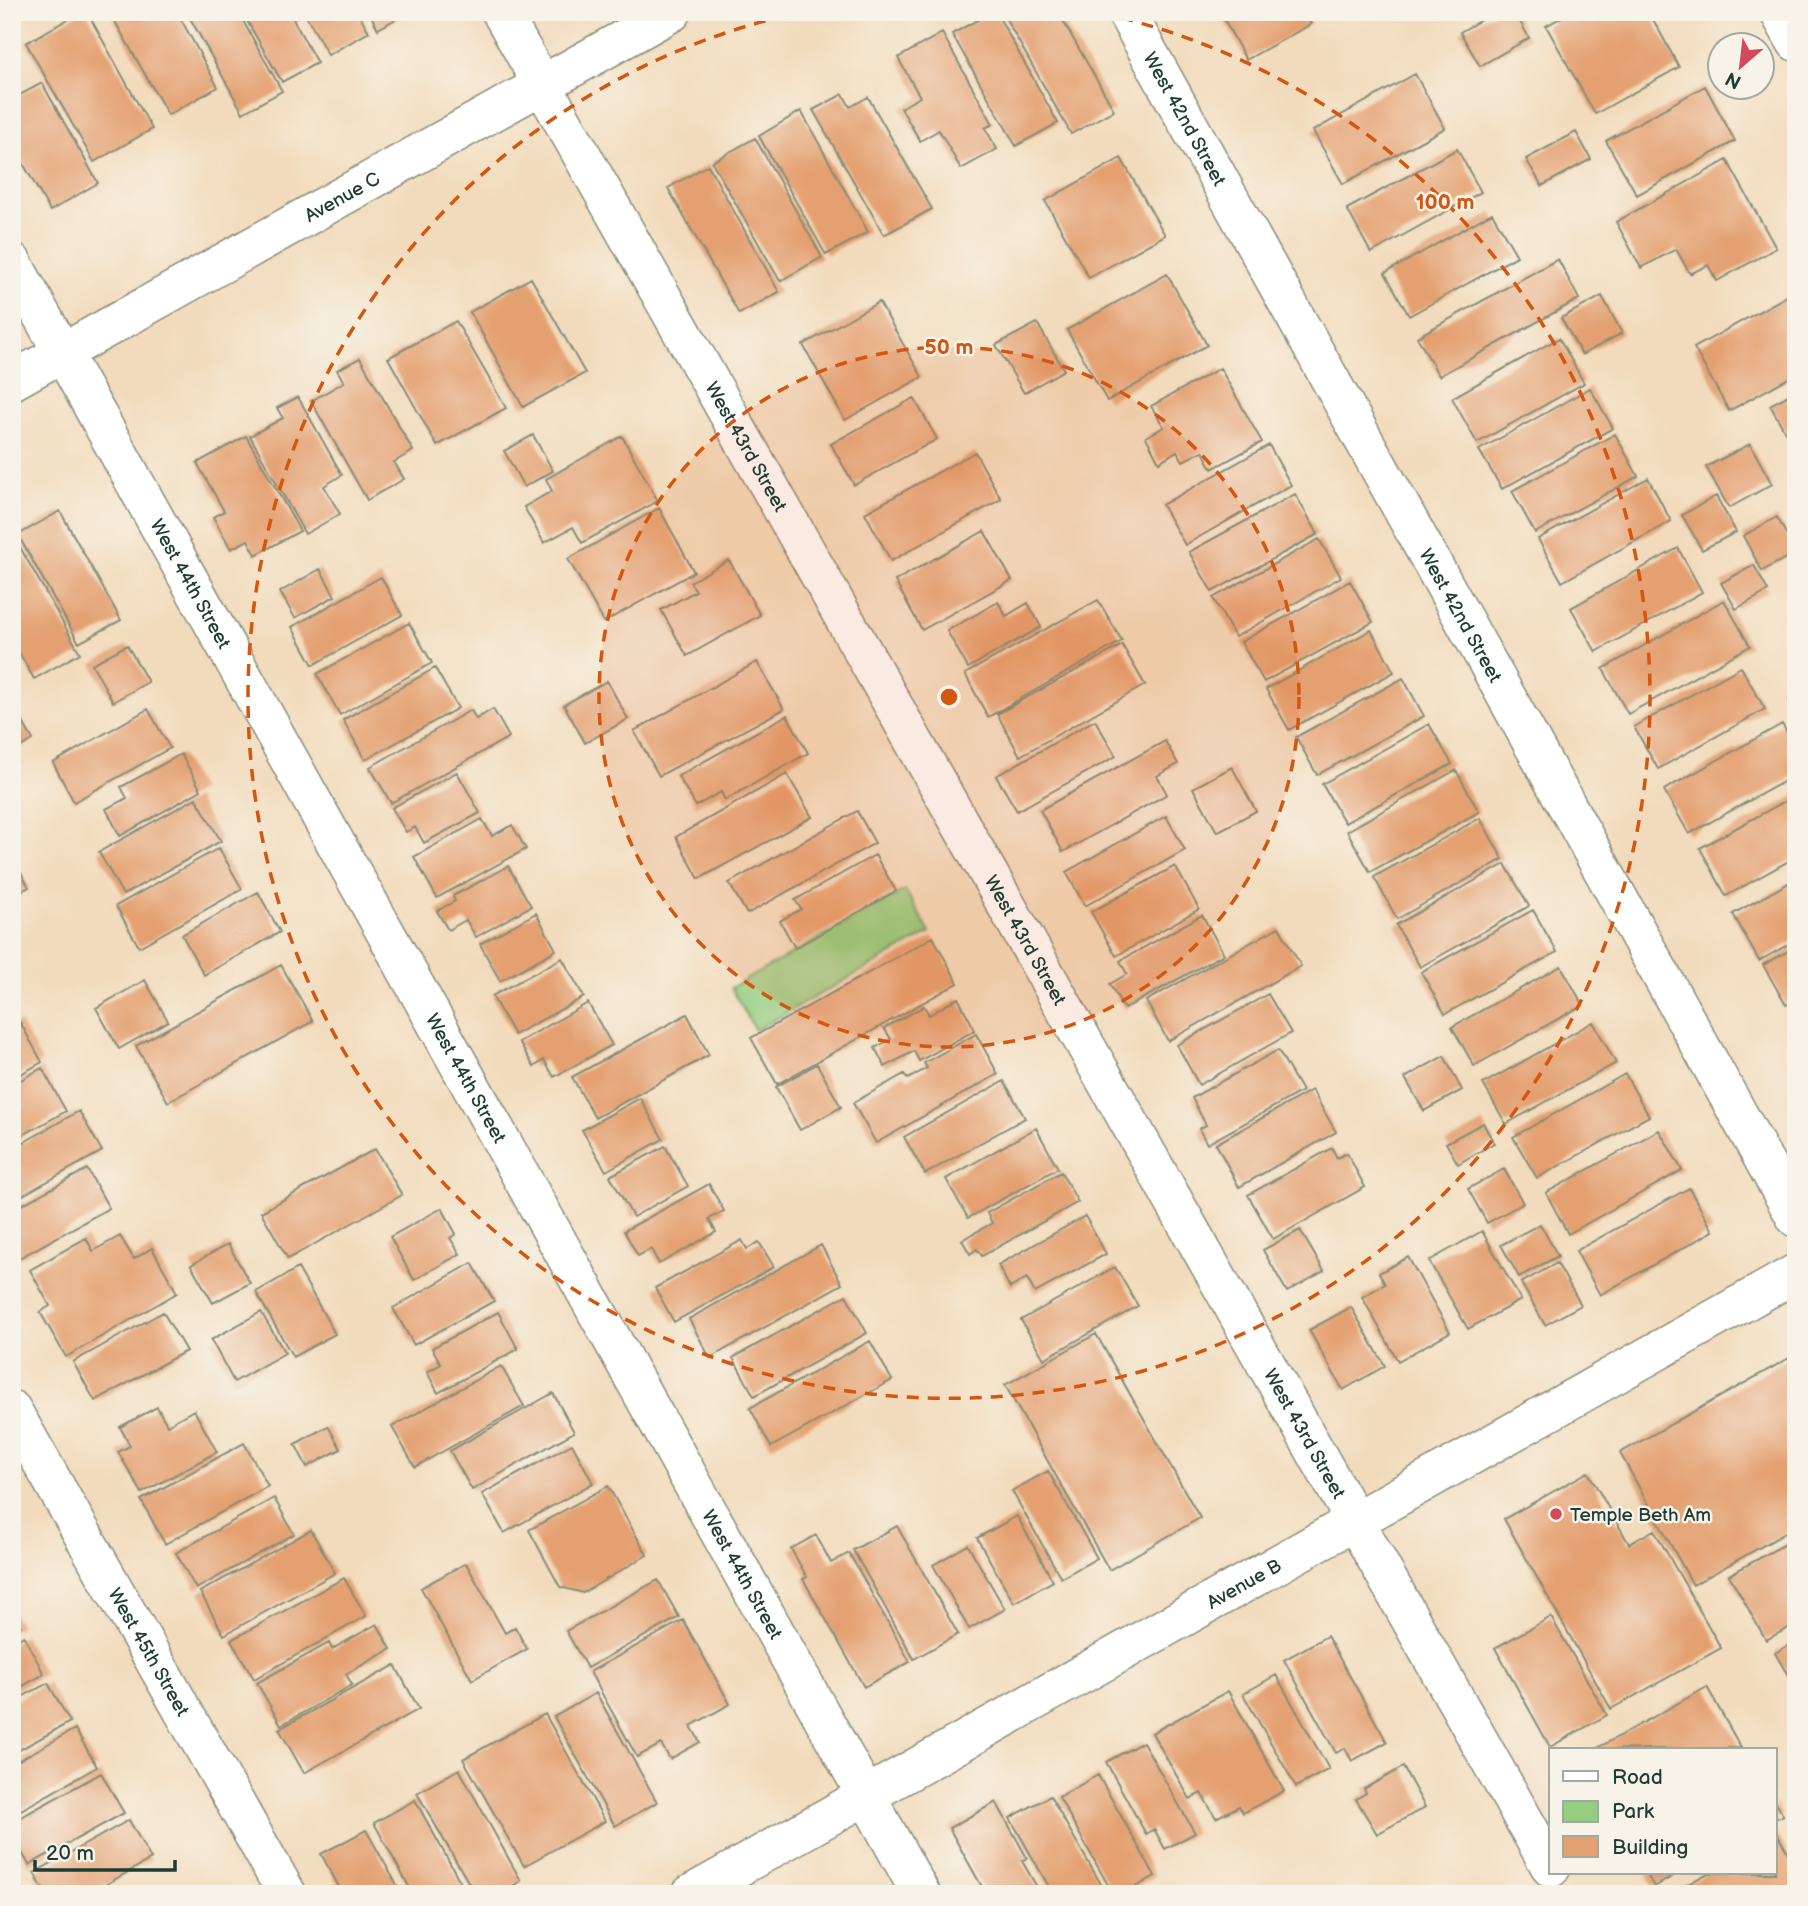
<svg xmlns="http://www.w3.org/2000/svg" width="1808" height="1906" font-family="'Balsamiq Sans',sans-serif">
  <rect width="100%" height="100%" fill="#f7f3e8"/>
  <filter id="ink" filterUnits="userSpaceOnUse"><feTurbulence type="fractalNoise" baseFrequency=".0143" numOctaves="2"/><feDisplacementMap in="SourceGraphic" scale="14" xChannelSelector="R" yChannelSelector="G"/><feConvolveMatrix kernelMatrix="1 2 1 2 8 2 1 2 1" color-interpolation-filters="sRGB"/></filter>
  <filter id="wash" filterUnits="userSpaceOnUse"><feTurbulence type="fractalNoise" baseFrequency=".00686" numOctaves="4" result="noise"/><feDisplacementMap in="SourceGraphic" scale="28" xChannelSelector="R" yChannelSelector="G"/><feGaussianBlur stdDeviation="1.57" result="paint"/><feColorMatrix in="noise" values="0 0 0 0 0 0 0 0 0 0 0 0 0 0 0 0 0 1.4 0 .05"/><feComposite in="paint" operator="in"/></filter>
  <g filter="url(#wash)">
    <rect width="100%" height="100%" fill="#f2dbbc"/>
    <path fill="#96ce81" stroke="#5a865a" stroke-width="2" d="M905,890L930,933L755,1030L731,988Z"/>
    <g id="blocks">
      <path fill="#e4a071" d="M81,12H87L152,129L94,162L26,43Z
        M122,12H177L218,87L168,115L113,18Z
        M200,12H238L282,91L243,113L190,18Z
        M242,12H297L299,15L293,19L317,63L282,82Z
        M304,12H358L369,32L328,55Z
        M369,12H408L378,29Z
        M992,12H996L1058,123L1016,146L952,34Z
        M1002,12H1058L1114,110L1071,134Z
        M1220,12H1305L1311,24L1246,60Z
        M1495,12H1515L1529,38L1480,66L1460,32Z
        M1571,12H1649L1679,67L1595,114L1546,26Z
        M942,33L993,124L985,128L997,149L961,169L939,130L920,141L901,108L920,97L898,58Z
        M1415,74L1445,128L1343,184L1313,131Z
        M42,83L98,183L50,211L12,144V99Z
        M1705,86L1735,141L1637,195L1606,141Z
        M843,94L850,107L868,97L932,209L884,235L813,110Z
        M801,111L868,232L826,255L759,136Z
        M1576,132L1591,159L1542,186L1526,159Z
        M755,138L822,257L780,281L712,162Z
        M1457,149L1481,192L1371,253L1347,209Z
        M1121,158L1165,235L1089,278L1045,201Z
        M1727,160L1776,248L1717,281L1708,265L1690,274L1676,249L1641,268L1616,222Z
        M708,165L779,292L739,314L668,188Z
        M1492,213L1517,256L1409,316L1385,273Z
        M1558,259L1579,299L1439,376L1417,337Z
        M1167,274L1207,345L1107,401L1067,330Z
        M531,278L585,373L523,407L470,312Z
        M1796,291V374L1729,411L1694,348Z
        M1602,296L1622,333L1582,355L1561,318Z
        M879,302L922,377L845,420L803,345Z
        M456,321L506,408L437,446L388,358Z
        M1037,323L1064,370L1024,393L996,345Z
        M1559,338L1584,383L1477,443L1452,398Z
        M360,358L413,451L394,462L404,479L367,500L311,401L344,382L337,370Z
        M1220,368L1262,442L1212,469L1203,451L1183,461L1177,451L1159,462L1146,437L1164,427L1151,406Z
        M1590,388L1613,428L1502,489L1479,450Z
        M1796,391V442L1792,444L1770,405Z
        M298,397L342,475L324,486L340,514L305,534L250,436L283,418L277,408Z
        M914,398L937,439L854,485L831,444Z
        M1615,434L1638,476L1535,533L1512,491Z
        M533,435L553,471L524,487L504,451Z
        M246,436L300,531L256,555L248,540L231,549L213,517L224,511L197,463Z
        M622,436L658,501L582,543L573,527L544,543L524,507L552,491L546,479Z
        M1750,444L1772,484L1729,508L1706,467Z
        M1269,445L1291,485L1185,545L1162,505Z
        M975,452L1001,499L891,561L865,513Z
        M1648,478L1671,521L1562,582L1538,539Z
        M1295,494L1318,534L1212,592L1189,552Z
        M1716,496L1736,532L1702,550L1682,515Z
        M659,508L694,572L604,622L568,559Z
        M60,511L121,620L79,643L18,535Z
        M1777,517L1796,552L1762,571L1743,536Z
        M984,531L1012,580L922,630L895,581Z
        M12,533L80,653L34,679L12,640Z
        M1319,539L1341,577L1235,637L1213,598Z
        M1678,548L1702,592L1596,652L1571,608Z
        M729,560L760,615L687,656L661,610L696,591L690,582Z
        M1754,565L1768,591L1736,609L1721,583Z
        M320,569L335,596L295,618L280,592Z
        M381,577L402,615L313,665L292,627Z
        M1350,581L1373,622L1264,682L1241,642Z
        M1098,600L1122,641L988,717L965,674Z
        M1724,600L1750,646L1628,714L1603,669Z
        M998,602L1006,616L1028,603L1041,627L968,668L947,631Z
        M409,623L432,663L340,715L317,674Z
        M1371,630L1394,672L1289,730L1266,689Z
        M127,645L148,682L113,702L92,664Z
        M1122,645L1145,685L1020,756L997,714Z
        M757,662L784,709L659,776L634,731Z
        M1741,667L1765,709L1658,769L1634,727Z
        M435,668L458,708L365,760L343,720Z
        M1403,678L1424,716L1317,775L1296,737Z
        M607,681L628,719L585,743L564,705Z
        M1796,694V711L1789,698Z
        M12,703L33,740L12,752Z
        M148,709L170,748L74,802L53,763Z
        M493,709L509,737L391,803L370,767L471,710L476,719Z
        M787,715L808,753L725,800L721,792L696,806L678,776Z
        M1095,720L1116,756L1017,811L996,776Z
        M1429,724L1452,764L1345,823L1322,784Z
        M1782,724L1796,747V775L1689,834L1664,790Z
        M1165,741L1178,764L1157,776L1167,794L1063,852L1040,810Z
        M181,754L201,790L120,836L106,809L127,798L121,787Z
        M1232,767L1256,811L1217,832L1193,788Z
        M1456,770L1479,812L1370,872L1347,831Z
        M457,772L480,813L424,843L415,827L406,832L392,808Z
        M787,774L812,817L699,879L676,837Z
        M1796,795V857L1726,896L1700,848Z
        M196,798L221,841L123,895L99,852Z
        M857,811L875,843L747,914L729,883Z
        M1166,816L1185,850L1085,906L1066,872Z
        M1480,818L1503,859L1397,919L1374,877Z
        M482,819L492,836L512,825L526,849L437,898L414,857Z
        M219,848L242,889L139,947L116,906Z
        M875,855L896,891L795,948L780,921L801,909L795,900Z
        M16,864L29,887L12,896V866Z
        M1505,864L1529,906L1420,967L1396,925Z
        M508,866L531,906L476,937L466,920L448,930L437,911L455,901L453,896Z
        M1175,866L1199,909L1116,956L1091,912Z
        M1796,879V940L1759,961L1733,914Z
        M258,892L280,932L204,975L182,935Z
        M1533,910L1557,952L1445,1014L1421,972Z
        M536,913L556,950L500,981L480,944Z
        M1202,915L1224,954L1124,1009L1110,984L1127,974L1120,961Z
        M1279,927L1301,966L1168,1041L1146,1001Z
        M933,937L958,983L777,1084L751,1038Z
        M1796,947V1000L1786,1005L1763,965Z
        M562,958L584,997L514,1035L492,996Z
        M281,965L313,1021L168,1102L136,1046Z
        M1561,966L1583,1005L1474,1066L1452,1027Z
        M145,980L168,1021L119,1049L96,1008Z
        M1268,994L1291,1033L1199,1085L1177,1045Z
        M958,998L975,1030L919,1061L914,1051L885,1067L875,1048L891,1039L884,1028L924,1006L929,1015Z
        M588,1003L612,1045L554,1077L544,1060L534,1067L519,1042Z
        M687,1014L709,1055L595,1118L572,1077Z
        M20,1022L42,1062L12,1079V1026Z
        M1593,1022L1616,1063L1506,1124L1483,1084Z
        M976,1034L998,1074L876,1143L853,1103L904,1074L908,1079L927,1068L924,1063Z
        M1278,1050L1302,1091L1207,1144L1199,1129L1206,1125L1192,1098Z
        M1444,1056L1462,1090L1424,1111L1405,1078Z
        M817,1064L841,1107L800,1130L776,1087Z
        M42,1068L66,1111L12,1141V1085Z
        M1625,1074L1649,1116L1537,1178L1513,1137Z
        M1004,1081L1025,1118L925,1174L904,1137Z
        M1312,1090L1336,1132L1239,1187L1216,1144Z
        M640,1098L663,1139L606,1171L582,1130Z
        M79,1111L102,1151L12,1201V1149Z
        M1483,1123L1494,1143L1458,1164L1446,1143Z
        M1036,1128L1058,1168L968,1218L946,1179Z
        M1659,1130L1682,1170L1568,1234L1546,1193Z
        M665,1146L688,1186L633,1217L610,1176Z
        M1332,1148L1337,1158L1347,1153L1365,1187L1273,1239L1248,1195Z
        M375,1149L402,1195L288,1259L261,1212Z
        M87,1169L109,1208L14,1261L12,1210Z
        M1504,1169L1523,1203L1487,1223L1468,1189Z
        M1061,1172L1078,1202L982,1256L977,1249L970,1254L962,1240L992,1223L987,1213Z
        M709,1184L724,1211L709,1219L716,1232L659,1264L651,1249L638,1256L624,1231Z
        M1689,1188L1713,1231L1600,1295L1576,1251Z
        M442,1208L456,1234L450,1238L460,1254L414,1280L390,1237Z
        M1085,1216L1106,1254L1035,1293L1027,1278L1010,1288L998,1265Z
        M1540,1224L1558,1256L1519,1277L1501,1245Z
        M1300,1230L1324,1271L1287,1292L1263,1250Z
        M1482,1231L1521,1300L1468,1329L1429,1261Z
        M120,1236L134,1259L152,1248L177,1293L66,1357L40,1312L50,1306L30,1270L86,1238L93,1251Z
        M742,1240L747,1249L759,1242L774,1267L674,1322L655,1288Z
        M228,1244L250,1283L213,1303L191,1265Z
        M821,1245L842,1284L710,1358L689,1319Z
        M1408,1257L1450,1332L1398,1361L1362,1297L1385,1284L1379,1273Z
        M472,1263L494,1301L414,1345L393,1308Z
        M1557,1263L1581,1305L1545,1325L1521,1283Z
        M1115,1267L1138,1306L1044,1359L1021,1320Z
        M298,1268L335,1334L293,1357L256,1292Z
        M846,1295L867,1333L754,1396L733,1358Z
        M1351,1307L1385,1366L1343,1390L1309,1330Z
        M163,1312L186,1351L95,1401L73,1362Z
        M261,1312L285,1353L234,1382L211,1340Z
        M498,1312L518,1349L438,1393L427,1372L441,1364L432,1348Z
        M1096,1334L1200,1518L1109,1570L1005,1385Z
        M870,1341L892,1380L771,1447L750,1408Z
        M1791,1357L1796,1366V1527L1693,1585L1620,1453Z
        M501,1366L524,1406L415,1467L392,1427Z
        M553,1393L574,1432L472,1490L450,1451Z
        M157,1407L167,1425L194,1410L217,1452L142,1493L118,1452L130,1446L120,1427Z
        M328,1426L341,1449L307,1467L295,1444Z
        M244,1443L268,1486L165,1544L141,1500Z
        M572,1444L593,1483L504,1533L482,1494Z
        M1048,1471L1097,1558L1061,1578L1012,1491Z
        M1588,1472L1629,1544L1654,1530L1721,1648L1611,1709L1504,1519Z
        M608,1486L647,1555L583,1593L560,1587L529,1530Z
        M274,1498L294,1534L196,1589L176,1553Z
        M1017,1516L1053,1581L1014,1603L977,1538Z
        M897,1526L958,1634L914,1659L853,1550Z
        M311,1530L335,1573L224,1635L200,1592Z
        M816,1535L831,1563L849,1553L910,1662L864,1687L803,1579L807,1577L791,1549Z
        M1796,1538V1624L1766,1640L1729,1575Z
        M968,1545L1005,1609L969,1629L933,1565Z
        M466,1563L505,1633L515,1627L527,1649L472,1680L421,1588Z
        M344,1578L366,1616L254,1679L231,1640Z
        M658,1580L679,1617L587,1668L566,1631Z
        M12,1611L21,1626L12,1631Z
        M1551,1617L1607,1715L1550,1747L1495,1648Z
        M683,1620L730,1704L691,1726L700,1742L670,1759L661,1744L637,1757L590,1672Z
        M377,1624L391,1649L346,1674L352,1685L281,1725L257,1683L329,1643L332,1649Z
        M24,1636L44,1674L12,1692V1643Z
        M1327,1636L1387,1742L1352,1761L1345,1748L1336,1753L1284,1660Z
        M1796,1641V1689L1775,1653Z
        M395,1665L419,1709L304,1773L279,1729Z
        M1276,1675L1329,1769L1296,1787L1243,1694Z
        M48,1683L70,1722L12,1754V1702Z
        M1707,1687L1741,1748L1594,1750Z
        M1228,1691L1284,1791L1243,1813L1239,1806L1216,1818L1201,1793L1190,1799L1152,1733Z
        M596,1693L657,1802L615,1826L554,1717Z
        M545,1714L605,1821L524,1866L463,1759Z
        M75,1729L97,1767L12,1815V1764Z
        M1143,1742L1195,1833L1165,1849L1154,1829L1146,1834L1106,1762Z
        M1403,1767L1425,1807L1377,1834L1356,1799L1366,1793L1364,1789Z
        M459,1769L521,1881L499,1894H475L417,1793Z
        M101,1773L124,1813L29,1865L12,1835V1822Z
        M1098,1775L1155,1876L1123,1894H1113L1059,1797Z
        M1050,1796L1105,1891L1101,1894H1053L1010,1818Z
        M415,1800L467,1894H413L374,1823Z
        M1775,1801L1783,1815L1775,1819Z
        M996,1802L1027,1858L1022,1861L1041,1894H986L949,1828Z
        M129,1820L151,1859L89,1894H46L34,1873Z
        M366,1830L402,1894H343L321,1854Z
        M1777,1834L1796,1867V1894H1670L1708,1873H1775V1835Z
        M1646,1873H1679L1654,1887Z"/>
    </g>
  </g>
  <g filter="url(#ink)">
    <use href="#blocks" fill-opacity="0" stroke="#888c78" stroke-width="2"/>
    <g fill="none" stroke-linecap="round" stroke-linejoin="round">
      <defs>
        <g id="minor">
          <path id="s1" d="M501,12L1551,1868"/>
          <path id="s2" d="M1126,12L1796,1218"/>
          <path d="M1779,12L1796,42"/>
          <path id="s3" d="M12,262L921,1894"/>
          <path id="s4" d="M12,1410L287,1894"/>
          <path id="s5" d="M691,1894L1796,1273"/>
        </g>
        <g id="major">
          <path id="s6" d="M12,381L672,12"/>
        </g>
      </defs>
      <use href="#minor" stroke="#888c78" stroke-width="41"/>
      <use href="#major" stroke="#888c78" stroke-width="41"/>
      <use href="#minor" stroke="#fff" stroke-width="38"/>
      <use href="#major" stroke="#fff" stroke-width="38"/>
    </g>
  </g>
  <circle cx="949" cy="697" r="350" fill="#d45610" fill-opacity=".12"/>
  <g fill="none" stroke="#d45610" stroke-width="3.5" stroke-dasharray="12 9">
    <circle cx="949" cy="697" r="350"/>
    <path d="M1101 13A701 701 0 1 1 797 13"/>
  </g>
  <circle fill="#d1495b" stroke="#f7f3e8" stroke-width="2.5" cx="1556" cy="1514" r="7"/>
  <g text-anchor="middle" stroke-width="5" stroke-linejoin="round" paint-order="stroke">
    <g font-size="19" fill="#1f3d34" stroke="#f7f3e8">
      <text dy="7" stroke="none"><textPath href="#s2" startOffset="122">West 42nd Street</textPath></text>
      <text dy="7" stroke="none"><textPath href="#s6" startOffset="378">Avenue C</textPath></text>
      <text dy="7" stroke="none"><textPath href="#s1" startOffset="499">West 43rd Street</textPath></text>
      <text dy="7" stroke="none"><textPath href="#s3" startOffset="368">West 44th Street</textPath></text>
      <text dy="7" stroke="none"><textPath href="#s2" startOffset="690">West 42nd Street</textPath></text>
      <text dy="7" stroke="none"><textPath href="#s1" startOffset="1066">West 43rd Street</textPath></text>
      <text dy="7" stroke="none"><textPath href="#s3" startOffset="934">West 44th Street</textPath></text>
      <text dy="7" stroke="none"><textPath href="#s1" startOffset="1633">West 43rd Street</textPath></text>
      <text dy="7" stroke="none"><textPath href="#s3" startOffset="1502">West 44th Street</textPath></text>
      <text dy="7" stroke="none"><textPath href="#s5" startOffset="634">Avenue B</textPath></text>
      <text dy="7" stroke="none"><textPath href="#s4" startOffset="278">West 45th Street</textPath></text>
    </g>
    <g font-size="19" fill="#1f3d34" stroke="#f7f3e8" text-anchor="start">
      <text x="1570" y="1521">Temple Beth Am</text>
    </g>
  </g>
  <circle cx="949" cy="697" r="10" fill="#d45610" stroke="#f7f3e8" stroke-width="3.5"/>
  <g font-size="21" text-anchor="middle" font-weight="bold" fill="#d45610" stroke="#f7f3e8" stroke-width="5" stroke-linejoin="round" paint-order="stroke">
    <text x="1445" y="209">100 m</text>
    <text x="949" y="354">50 m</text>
  </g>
  <rect width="1808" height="1906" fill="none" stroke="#f7f3e8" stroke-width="42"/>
  <rect x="1549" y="1748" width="228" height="126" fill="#f7f3e8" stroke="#a1aaa0" stroke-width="2"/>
  <rect x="1563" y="1771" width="35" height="10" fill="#ffffff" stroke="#a1aaa0" stroke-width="2"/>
  <text x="1612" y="1784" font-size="21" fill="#1f3d34">Road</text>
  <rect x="1563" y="1801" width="35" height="21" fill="#96ce81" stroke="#a1aaa0" stroke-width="2"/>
  <text x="1612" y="1818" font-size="21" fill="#1f3d34">Park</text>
  <rect x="1563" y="1836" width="35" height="21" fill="#e4a071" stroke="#a1aaa0" stroke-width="2"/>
  <text x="1612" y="1854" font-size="21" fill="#1f3d34">Building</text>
  <g transform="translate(1741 66) rotate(208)"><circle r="33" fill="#f7f3e8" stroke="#a1aaa0" stroke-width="2"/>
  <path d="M0-5L12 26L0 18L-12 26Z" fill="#d1495b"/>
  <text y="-10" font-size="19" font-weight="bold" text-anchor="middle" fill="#1f3d34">N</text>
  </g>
  <path d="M35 1860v10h140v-10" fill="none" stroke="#1f3d34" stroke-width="3.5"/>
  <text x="46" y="1860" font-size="21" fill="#1f3d34" stroke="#f7f3e8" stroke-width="5" paint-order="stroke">20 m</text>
</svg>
